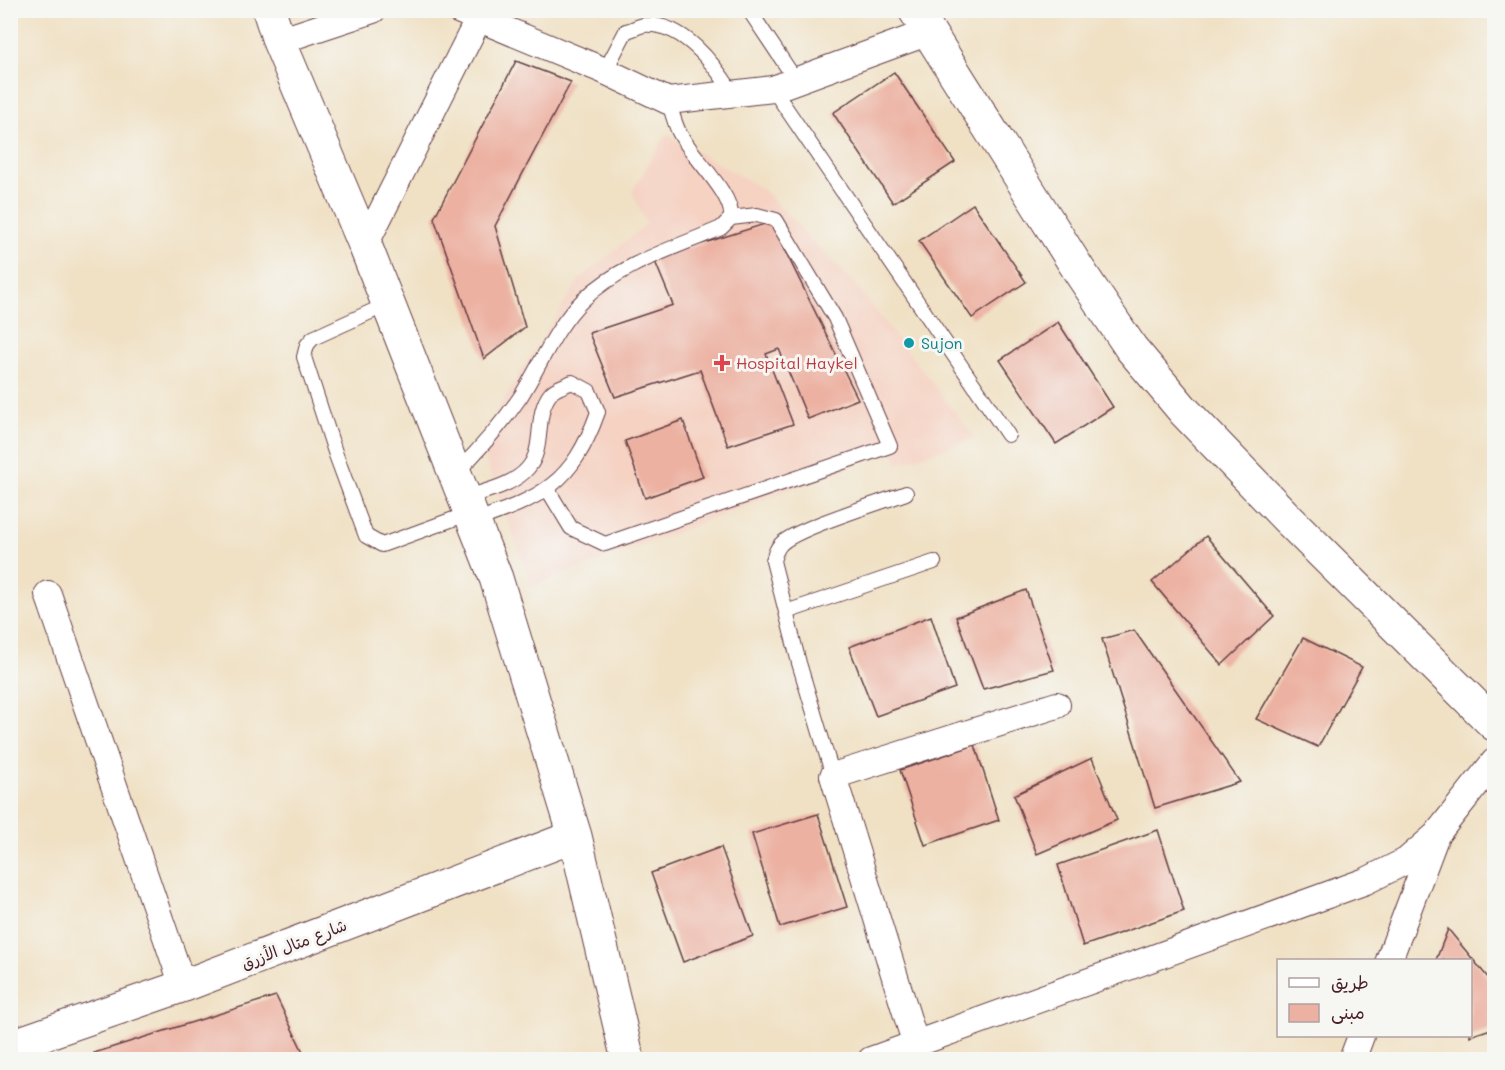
<svg xmlns="http://www.w3.org/2000/svg" width="1505" height="1070" font-family="Mali,'Playpen Sans Arabic',sans-serif">
  <rect width="100%" height="100%" fill="#f6f6f2"/>
  <filter id="ink" filterUnits="userSpaceOnUse"><feTurbulence type="fractalNoise" baseFrequency=".0167" numOctaves="2"/><feDisplacementMap in="SourceGraphic" scale="12" xChannelSelector="R" yChannelSelector="G"/><feConvolveMatrix kernelMatrix="1 2 1 2 8 2 1 2 1" color-interpolation-filters="sRGB"/></filter>
  <filter id="wash" filterUnits="userSpaceOnUse"><feTurbulence type="fractalNoise" baseFrequency=".008" numOctaves="4" result="noise"/><feDisplacementMap in="SourceGraphic" scale="24" xChannelSelector="R" yChannelSelector="G"/><feGaussianBlur stdDeviation="1.35" result="paint"/><feColorMatrix in="noise" values="0 0 0 0 0 0 0 0 0 0 0 0 0 0 0 0 0 1.4 0 .05"/><feComposite in="paint" operator="in"/></filter>
  <g filter="url(#wash)">
    <rect width="100%" height="100%" fill="#f0e1c5"/>
    <path fill="#f5d2c2" d="M666,134L763,189L859,289L975,438L898,464L893,451L532,586L478,441L579,280L646,224L632,192Z"/>
    <g id="blocks">
      <path fill="#ecb1a1" d="M516,61L571,82L495,226L525,327L484,359L434,218Z
        M894,72L955,162L893,203L833,113Z
        M973,204L1026,282L972,318L919,241Z
        M771,222L858,399L808,419L779,349L766,354L793,424L728,446L700,370L615,397L589,333L673,305L654,259Z
        M1058,322L1113,407L1056,444L1000,360Z
        M683,420L703,477L645,498L625,441Z
        M1206,536L1274,616L1222,665L1152,582Z
        M1026,590L1054,670L983,689L956,617Z
        M931,616L955,688L876,716L849,647Z
        M1134,630L1240,782L1155,808L1102,639Z
        M1303,638L1362,667L1318,747L1256,719Z
        M975,745L999,820L925,845L900,770Z
        M1092,758L1117,820L1037,854L1014,795Z
        M818,814L847,907L780,927L752,834Z
        M1158,830L1184,911L1083,946L1058,865Z
        M721,847L753,936L683,962L651,873Z
        M1448,929L1494,985V1028L1470,1036V960H1436Z
        M276,996L307,1060H96L94,1053Z"/>
    </g>
  </g>
  <g filter="url(#ink)">
    <use href="#blocks" fill-opacity="0" stroke="#633c42" stroke-width="1.5"/>
    <g fill="none" stroke-linecap="round" stroke-linejoin="round">
      <defs>
        <path id="service" d="M749,10L797,82
          M605,71L626,31C632,30 638,26 644,25C683,22 714,64 732,92
          M773,89L1008,435
          M388,304L313,338L307,345L304,357L336,455L366,536L382,545L470,513
          M456,473C480,449 502,424 521,396C541,364 556,326 583,300C622,263 673,249 721,228L731,218C734,194 690,155 679,132C674,122 672,111 668,101
          M548,490L571,528L605,544L890,446L835,318L776,220L757,215L731,218
          M464,498C484,491 513,486 528,468C546,447 533,415 551,393C555,388 566,385 572,382L589,391L598,412C572,485 542,497 474,521
          M786,612L934,562
          M833,776L799,663L773,561C775,554 776,549 781,544C797,528 880,503 906,493"/>
        <path id="minor" d="M458,10L605,71L668,101L773,89L929,32
          M279,41L373,10
          M365,245L479,18
          M48,594L183,986
          M1389,960L1435,838
          M915,1042L833,776L1057,705
          M871,1060L1366,881L1406,861L1436,835L1494,762
          M1352,1060L1361,1036"/>
        <path id="tertiary" d="M10,1046L183,986L575,836"/>
        <path id="secondary" d="M269,10L279,41L365,245L496,578L575,836L628,1060"/>
        <path id="primary" d="M915,10L1080,272L1131,348L1184,411L1286,517L1494,724"/>
      </defs>
      <use href="#service" stroke="#633c42" stroke-width="16"/>
      <use href="#minor" stroke="#633c42" stroke-width="28"/>
      <use href="#tertiary" stroke="#633c42" stroke-width="34"/>
      <use href="#secondary" stroke="#633c42" stroke-width="35"/>
      <use href="#primary" stroke="#633c42" stroke-width="35"/>
      <use href="#service" stroke="#fff" stroke-width="14"/>
      <use href="#minor" stroke="#fff" stroke-width="26"/>
      <use href="#tertiary" stroke="#fff" stroke-width="32"/>
      <use href="#secondary" stroke="#fff" stroke-width="33"/>
      <use href="#primary" stroke="#fff" stroke-width="33"/>
    </g>
  </g>
  <circle fill="#0f9aa8" stroke="#f6f6f2" stroke-width="2" cx="909" cy="343" r="6"/>
  <path fill="#e0444e" stroke="#f6f6f2" stroke-width="2" d="M719 354h6v6h6v6h-6v6h-6v-6h-6v-6h6z"/>
  <g text-anchor="middle" stroke-width="6" stroke-linejoin="round" paint-order="stroke">
    <g font-size="16" fill="#0d838f" stroke="#f6f6f2" text-anchor="start">
      <text x="921" y="349">Sujon</text>
    </g>
    <g font-size="16" fill="#be3a42" stroke="#f6f6f2" text-anchor="start">
      <text x="736" y="369">Hospital Haykel</text>
    </g>
    <g font-size="16" fill="#4a1f2b" stroke="#f6f6f2">
      <text transform="translate(294 944) rotate(-21)" y="6">شارع متال الأزرق</text>
    </g>
  </g>
  <rect width="1505" height="1070" fill="none" stroke="#f6f6f2" stroke-width="36"/>
  <rect x="1277" y="959" width="195" height="78" fill="#f6f6f2" stroke="#b1a0a2" stroke-width="1.5"/>
  <rect x="1289" y="978" width="30" height="9" fill="#ffffff" stroke="#b1a0a2" stroke-width="1.5"/>
  <text x="1331" y="989" font-size="18" fill="#4a1f2b">طريق</text>
  <rect x="1289" y="1004" width="30" height="18" fill="#ecb1a1" stroke="#b1a0a2" stroke-width="1.5"/>
  <text x="1331" y="1019" font-size="18" fill="#4a1f2b">مبنى</text>
</svg>
